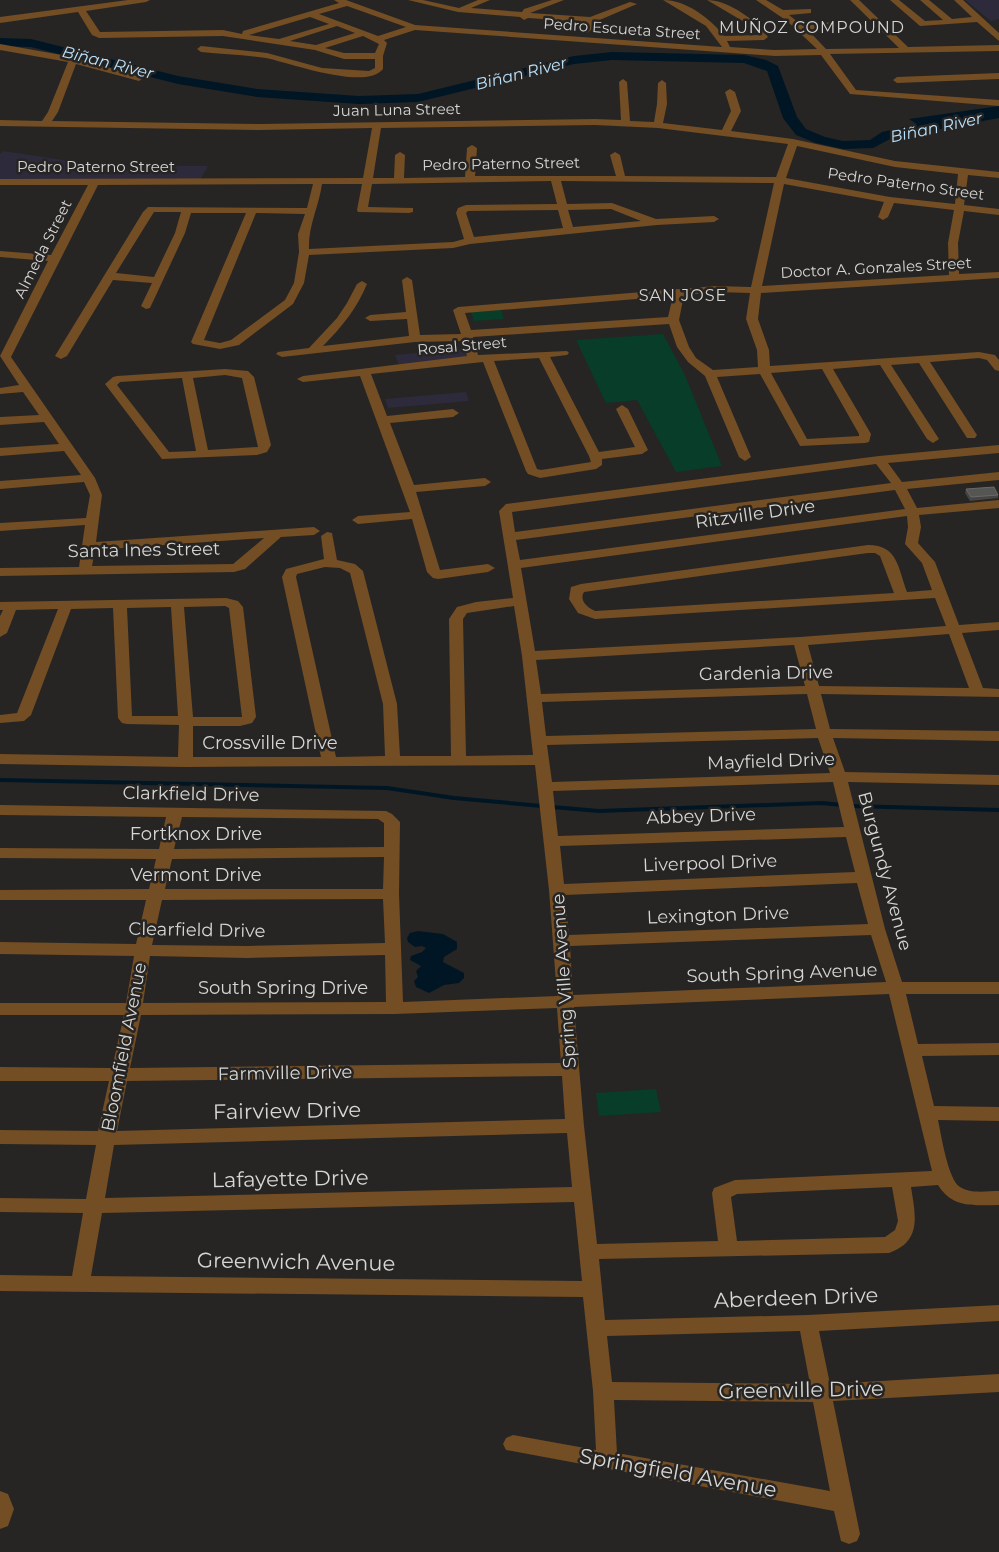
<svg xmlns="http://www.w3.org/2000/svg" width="999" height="1552" font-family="Montserrat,sans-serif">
  <rect width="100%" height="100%" fill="#262523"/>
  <path fill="#2d2a3b" d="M965,0H999V19L991,21Z
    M3,151L144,172H169L177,166H208L200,180H0V154Z
    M467,348L470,358L399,365L395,355Z
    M466,392L469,401L388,408L385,399Z"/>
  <path fill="#073d29" d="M501,310L504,319L474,321L471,312Z
    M663,334L684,373L722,466L676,472L637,400L606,403L576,340Z
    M656,1089L661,1112L599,1116L596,1093Z"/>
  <path fill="#001625" d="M999,106V115L921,129V127L909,119Z
    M418,931L443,934L457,942V949L444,957L443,962L464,973V978L459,983L444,985L429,993L416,987L414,981L418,977L416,971L421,966L410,960L411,956L422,952L426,948L422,946L415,947L408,942L407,938L410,933Z"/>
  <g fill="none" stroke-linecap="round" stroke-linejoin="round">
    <path stroke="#001625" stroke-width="4" d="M0,780L387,788L454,798L542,806
      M851,806L999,810
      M552,807L599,811L822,803L842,805"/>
    <path fill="#001625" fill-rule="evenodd" d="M0,38L31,39L178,76L257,89L359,96L418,94L574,56L612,52L744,55L766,60L778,66L797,117L806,129L825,137L843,141L870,140L882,132L921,123L999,110V118L892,138L873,148L843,149L816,143L796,135L783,118L767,71L744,63L612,60L574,64L418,102L359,104L257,97L178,84L31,47L0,46Z"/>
    <path fill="#734d24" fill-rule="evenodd" d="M128,0H150L146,2L86,11L100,32L223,30L242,34L243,31L339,3L334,0H346L415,25L722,47L706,26L663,0C686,0 710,18 724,36L758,35L751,26L707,0C728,0 756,20 768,37L764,40L727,41L730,47L775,50L817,49L787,21L756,0H766L783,10L811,9V13L789,15L803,26L838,21V25L808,30L826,49L899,48L850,0H859L908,47L999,45V51L830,54L856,90L999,100V106L850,94L821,55L775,56L415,30L384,40L387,43L383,56V69C366,91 290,63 266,58C244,55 222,54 201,52L197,49L201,46L267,53L322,68L369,71L375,68V59H344L315,50L223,36L99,38L92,35L78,12L0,23V17ZM347,6L406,27L378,36L319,14ZM310,17L329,24L279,39L249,35ZM337,26L355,33L316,45L290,41ZM363,36L379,44L375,53H344L325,48Z
      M408,0H423L459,8L478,0H490L471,8L522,12L524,9L552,0H564L530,13L590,17L630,2L637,4L595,22L591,30L587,33L583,30L586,22L528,18L524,20L520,17L458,12Z
      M890,0H899L925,21L943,20L920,0H929L952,19L972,17L954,0H963L999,33V41L977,22L920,26Z
      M0,44L73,57L143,78L139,81L76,64L58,112L52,121L260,124L595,119L621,120L619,82L623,79L627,82L630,121L654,122L657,104L658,83L662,80L666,83L667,104L663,123L722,130L731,111L725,92L730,89L735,92L741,111L731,131L793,139L895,161L999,172V178L968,175L964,205L999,209V215L964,211L958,243L959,274L999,272V278L761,293L758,319L769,350L770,366L979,352L995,355L999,360V371L995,370L987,360L979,358L930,362L977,435L975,438H967L919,363L891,365L939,439L933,443L927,439L880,365L833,369L871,434L869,442L865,443L800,446L760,374L717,377L751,457L745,461L739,457L705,376L688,362L677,347L669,324L473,337L478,355L567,351L569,353L567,355L550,357L599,452L635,447L616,409L622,405L628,409L648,450L642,454L602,459V465L596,469L540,478L528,474L526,471L483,362L371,374L387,416L453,409L459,413L453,417L390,423L414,485L485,478L491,482L485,486L416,492L440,570L488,564L495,568L488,572L438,579L433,578L427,572L412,519L358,524L352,520L358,516L410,512L360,376L303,382L297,379L303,376L467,356L463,341L415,342L282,357L276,354L278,352L309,348L337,318L347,303L357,284L362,281L367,284C357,308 342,327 323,346L409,336L407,319L370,321L365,318L370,315L406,312L402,280L407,277L412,280L420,335L461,334L453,310L458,307L716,286L751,287L774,183L561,181L567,204L612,203L656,219L714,216L719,219L714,222L657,225L470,244L453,248L309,255L304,283L293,304L239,345L220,349L193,344L191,342L246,213H191L185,233L150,308L146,309L141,306L152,283L113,280L67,356L61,359L55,356L143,212L148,207L307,208L313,184L98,185L11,357L95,478L102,495L96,542L314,527L320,531L314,535L281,537L245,569L234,572L0,576V568L79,567L85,525L0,531V523L86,518L90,495L84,482L0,489V481L81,475L64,451L0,456V448L59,444L44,422L0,425V417L39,415L23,392L0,394V388L19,385L0,356L48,261L0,257V251L51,255L88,185H0V179L363,178L372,128L260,130L0,126V120L42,121L48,112L68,62L0,50ZM595,125L658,128L788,144L776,177L625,176L620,155L615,152L610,155L616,176H475L477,148L472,145L467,148L465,177L404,178L405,155L400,152L395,155L394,178H373L381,128ZM797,146L895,167L958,174L955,204L890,197L786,178ZM551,181L557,204L466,205L458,208L456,213L464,239L453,242L309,249C308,226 319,206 322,184H362L357,210L358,212L409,213L413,212V208L368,207L372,184ZM784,184L884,202L878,217L883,220L888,217L894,203L954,210L948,243L949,275L762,286ZM611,209L641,221L573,227L568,210ZM558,210L563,228L474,237L466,213L468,211ZM154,212H181L175,233L154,277L116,273ZM256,213L305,214L298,234L299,252L294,283L285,300L231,340L220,343L204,340ZM716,292L750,293L746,319L757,350L758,367L713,370L696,358L689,347L679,320L684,295ZM673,296L668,317L471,330L465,313ZM539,358L589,456L591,462L541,470L537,469L494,361ZM822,369L859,434V436L807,439L771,373ZM264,538L233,564L92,566L95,550Z
      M999,73V79L897,83L893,80L897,77Z
      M225,369L248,371L254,377L271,445L267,452L257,455L162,459L105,384L113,377L117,376ZM225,375L242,378L258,447L208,450L193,378ZM182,378L196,451L169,452L117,385L120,382Z
      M999,445V453L888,463L902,482L999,472V480L907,489L917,508L999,500V508L919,515L921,527L918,543L935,562L959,625L999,622V630L962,633L983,688L999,689V697L821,694L830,729L999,731V741L833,738L845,772L999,775V785L848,782L885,929L902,982H999V994H906L918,1044L999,1043V1055L922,1056L934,1106L999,1107V1121L938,1120C941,1134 948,1180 960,1187C970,1194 987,1191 999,1191V1205C974,1205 953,1209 938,1185L911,1187C915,1214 923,1241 889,1253L599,1259L605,1320L808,1315L999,1305V1321L819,1331L830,1384L999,1374V1392L833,1401L860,1534L857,1541L849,1544L841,1541L834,1511L506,1450L503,1444L506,1438L513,1435L596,1450L593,1391L583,1297L0,1291V1275L72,1276L83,1213L0,1212V1198L86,1199L96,1145L0,1144V1130L98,1131L109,1081H0V1067L112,1068L124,1015H0V1003H126L134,956L0,954V942L136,944L146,900H0V890L149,889L156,859L0,858V848L159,849L166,817L0,815V805L386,811L392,814L400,822L399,894L403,1002L557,996L549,890L535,765L185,767L0,764V754L178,757L179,725L127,724L122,723L118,718L113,608L71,609L31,715L24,721L0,723V715L17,713L58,609L16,610L7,633L0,637V616L3,610H0V602L226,598L238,601L243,607L256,717L252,723L240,726H193V757H321L282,577L286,569L324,559L321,536L327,532L332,533L337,560L355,564L363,571L397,704L400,756H451L449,619L457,607L476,602L513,598L499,511L506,504L879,456ZM876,464L891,483L515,532L512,512ZM895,490L905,509L520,560L516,540ZM907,516L908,527L905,544L922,563L932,590L907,592C898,568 898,545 868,545L581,584L571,587L569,599L578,613L595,619L935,598L946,626L800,637L535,651L521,568ZM868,553H875L880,556L894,593L595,611C587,608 579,600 584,592ZM325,567L340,568L350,573L383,704L385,756L336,757L296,577L297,574ZM225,606L229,608L242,717H193L184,607ZM514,606L522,656L533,755L466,756L463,619L467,613ZM171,607L178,716H132L127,608ZM949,634L969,688L819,686L808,645ZM794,645L805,686L541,694L536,660ZM807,694L816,729L546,736L542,702ZM818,738L830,773L552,782L547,745ZM833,782L844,827L558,836L553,791ZM182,817L378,819L384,823V847L174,849ZM846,837L855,872L564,884L560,846ZM384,857L383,889H165L172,859ZM857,883L868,924L569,935L565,895ZM383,899L385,943L247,946L152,945L162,900ZM871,935L886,982L573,995L570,946ZM385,955L386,1002L143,1003L150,956L247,958ZM889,994L932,1171L735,1180L714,1188L712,1193L718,1241L597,1244L584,1126L574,1007ZM557,1008L561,1063L130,1068L141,1015L395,1014ZM562,1076L565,1119L117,1131L127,1081ZM567,1133L572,1187L105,1198L114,1145ZM892,1187L898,1221L895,1230L885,1237L737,1241L731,1197L737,1194ZM574,1202L582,1281L91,1276L102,1213ZM800,1331L810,1384L612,1382L607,1336ZM614,1400L813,1402L830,1491L617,1453Z
      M0,1491L8,1494L14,1509L8,1526L0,1529Z"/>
  </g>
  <path fill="#464543" d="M966,489L998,495V498L970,501L965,493Z"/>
  <path fill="#555553" stroke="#6a6967" d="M994,487L998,495L971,497L966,489Z"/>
  <g text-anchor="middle" stroke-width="5" stroke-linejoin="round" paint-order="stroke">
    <g font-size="15" fill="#d6d6d4" stroke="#262523">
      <text transform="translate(622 29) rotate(4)" y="5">Pedro Escueta Street</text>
      <text transform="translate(397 110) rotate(-1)" y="5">Juan Luna Street</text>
      <text transform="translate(501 164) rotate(-1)" y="5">Pedro Paterno Street</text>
      <text x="96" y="172">Pedro Paterno Street</text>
      <text transform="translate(906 184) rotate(8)" y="5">Pedro Paterno Street</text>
      <text transform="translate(43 249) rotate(-63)" y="5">Almeda Street</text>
      <text transform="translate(876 268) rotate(-3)" y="5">Doctor A. Gonzales Street</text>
      <text transform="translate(462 346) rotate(-5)" y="5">Rosal Street</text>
    </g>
    <g font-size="16" letter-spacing="1" fill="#d6d6d4" stroke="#262523">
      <text x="812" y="33">MUÑOZ COMPOUND</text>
    </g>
    <g font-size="16" font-style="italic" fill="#bbe3fe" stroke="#262523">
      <text transform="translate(108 62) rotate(14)" y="6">Biñan River</text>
      <text transform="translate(521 73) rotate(-14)" y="6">Biñan River</text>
      <text transform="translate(936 127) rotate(-12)" y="6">Biñan River</text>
    </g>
    <g font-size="16" letter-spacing="1" fill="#d6d6d4" stroke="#262523">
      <text x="683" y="301">SAN JOSE</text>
    </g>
    <g font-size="18" fill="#d6d6d4" stroke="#262523">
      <text transform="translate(755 514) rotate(-8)" y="6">Ritzville Drive</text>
      <text transform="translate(144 550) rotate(-1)" y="6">Santa Ines Street</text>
      <text transform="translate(766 673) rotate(-1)" y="6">Gardenia Drive</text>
      <text x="270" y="749">Crossville Drive</text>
      <text transform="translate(771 761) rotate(-2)" y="6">Mayfield Drive</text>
      <text transform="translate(191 794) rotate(1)" y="6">Clarkfield Drive</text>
      <text transform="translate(701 816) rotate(-2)" y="6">Abbey Drive</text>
      <text x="196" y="840">Fortknox Drive</text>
      <text transform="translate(710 863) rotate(-2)" y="6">Liverpool Drive</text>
      <text transform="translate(885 871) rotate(75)" y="6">Burgundy Avenue</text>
      <text x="196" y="881">Vermont Drive</text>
      <text transform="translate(718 915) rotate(-2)" y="6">Lexington Drive</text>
      <text transform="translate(197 930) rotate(1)" y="6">Clearfield Drive</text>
      <text transform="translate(782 973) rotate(-2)" y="6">South Spring Avenue</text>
      <text transform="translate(564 981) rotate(-94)" y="6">Spring Ville Avenue</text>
      <text x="283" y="994">South Spring Drive</text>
      <text transform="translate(124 1047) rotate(-79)" y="6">Bloomfield Avenue</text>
      <text transform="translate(285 1073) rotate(-1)" y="6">Farmville Drive</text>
    </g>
    <g font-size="21" fill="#d6d6d4" stroke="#262523">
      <text transform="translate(287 1111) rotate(-1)" y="7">Fairview Drive</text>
      <text transform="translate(290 1179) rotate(-1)" y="7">Lafayette Drive</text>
      <text transform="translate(296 1262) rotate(1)" y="7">Greenwich Avenue</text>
      <text transform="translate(796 1298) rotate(-2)" y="7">Aberdeen Drive</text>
      <text transform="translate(801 1390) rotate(-1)" y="7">Greenville Drive</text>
      <text transform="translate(678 1473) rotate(10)" y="7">Springfield Avenue</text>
    </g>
  </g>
</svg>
